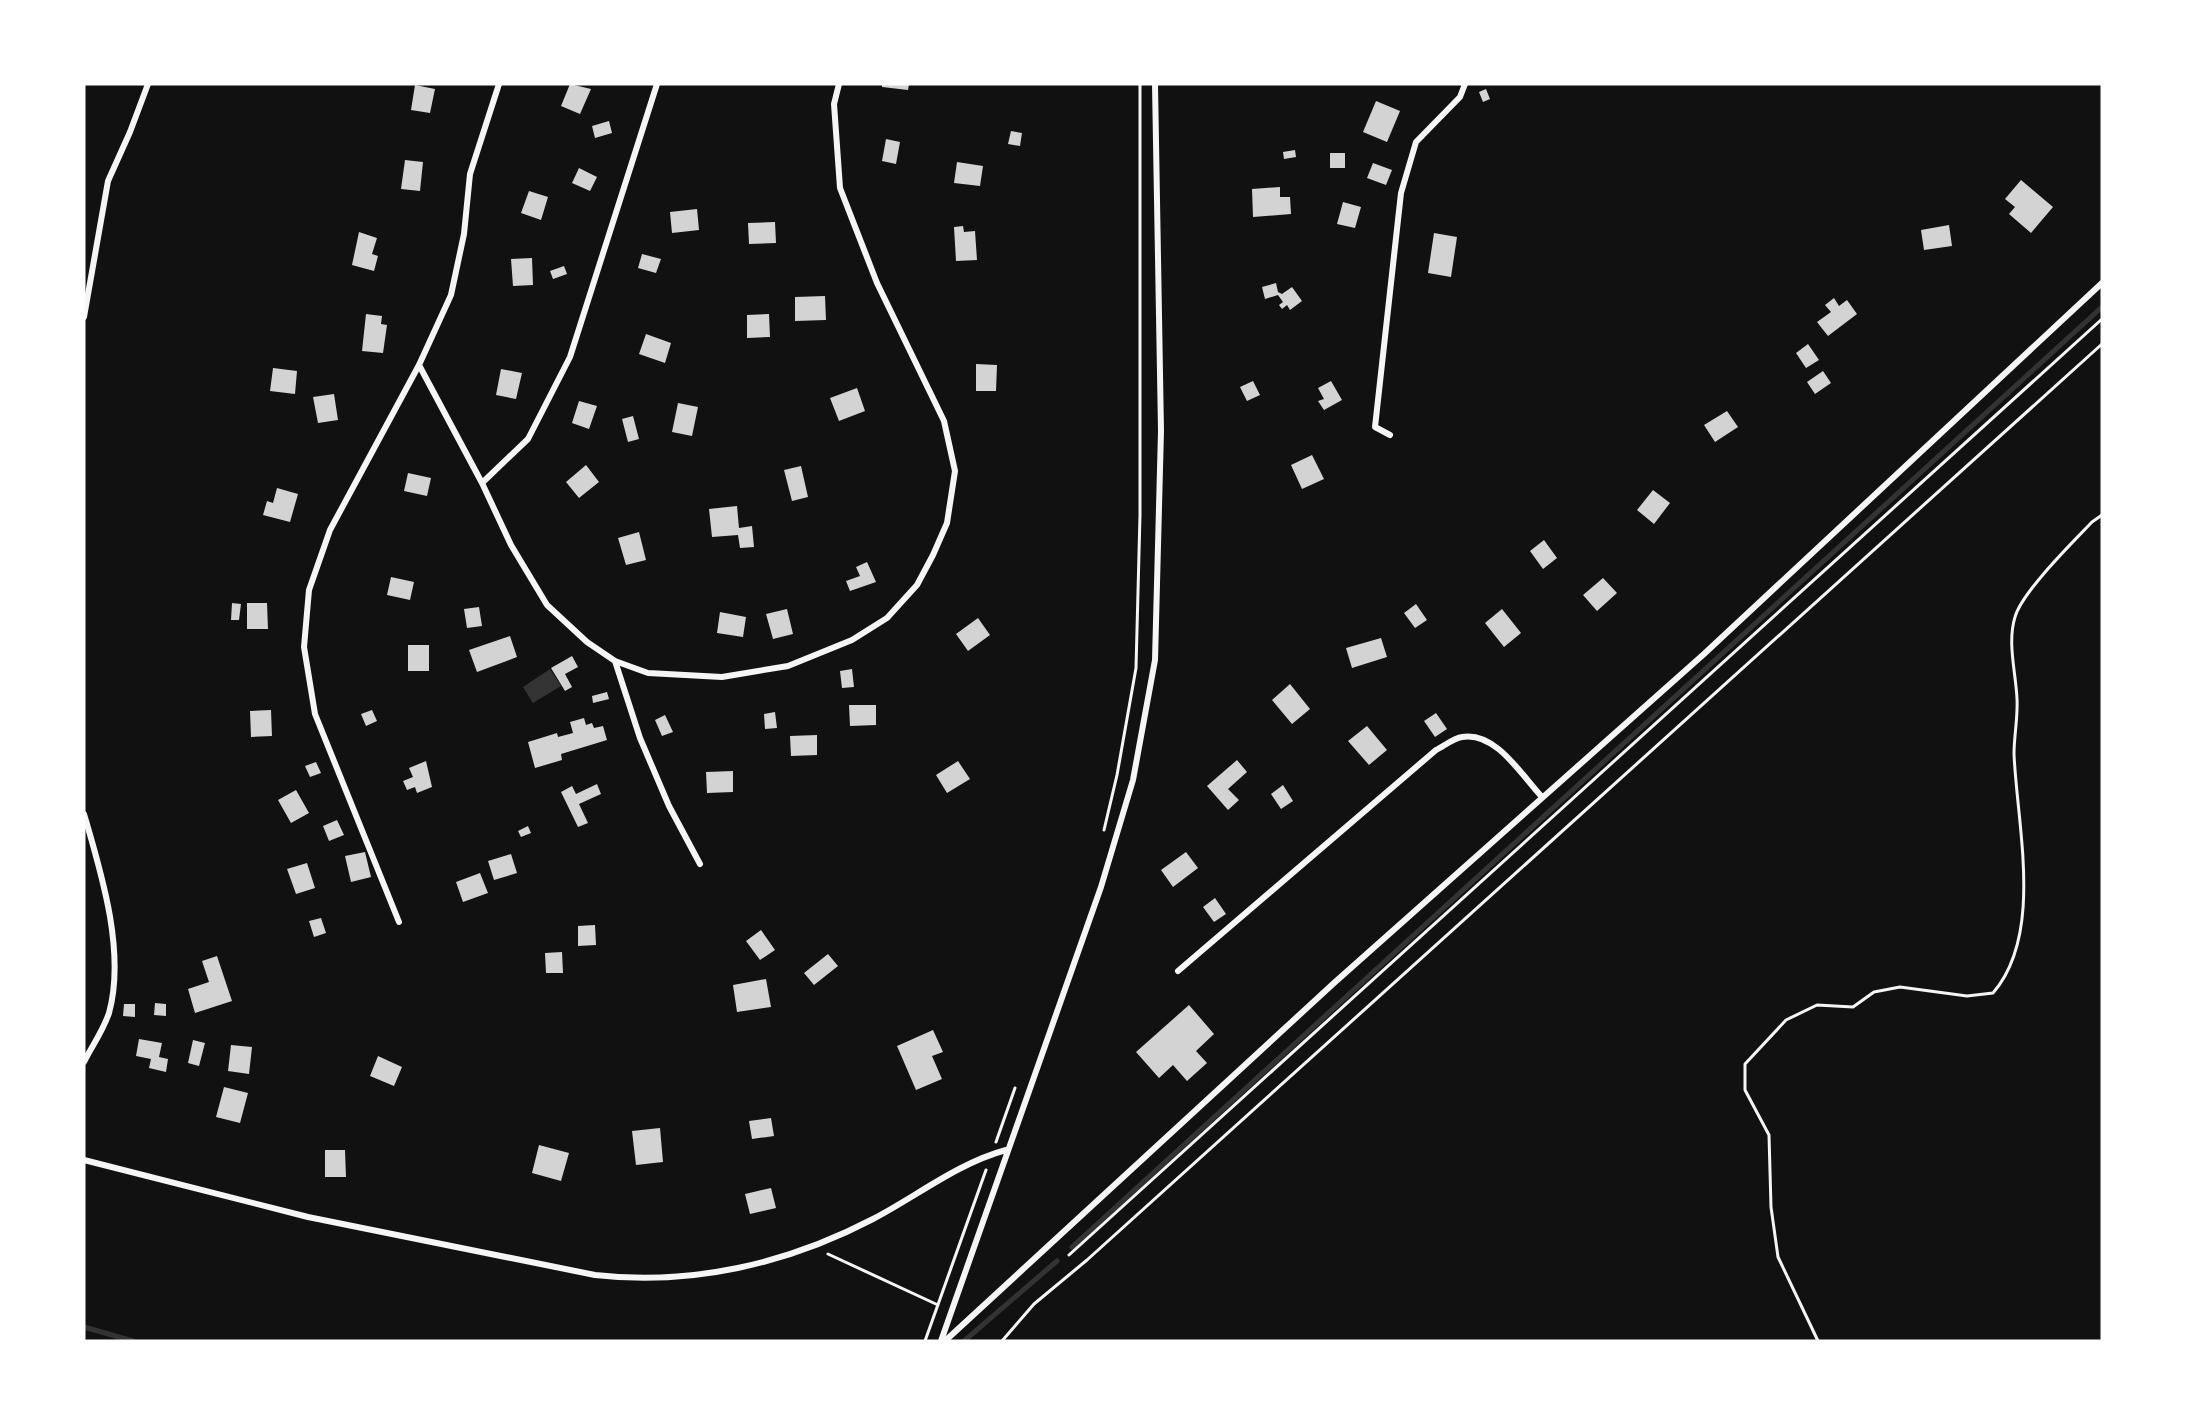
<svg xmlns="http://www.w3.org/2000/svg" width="2186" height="1425" font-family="'Varela Round',sans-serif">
  <rect width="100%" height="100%" fill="#111"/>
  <path fill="#333" d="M550,669L561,686L533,703L523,687Z"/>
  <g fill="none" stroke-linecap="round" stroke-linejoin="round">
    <path stroke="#333" stroke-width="5" d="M1072,1247L2102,307
      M84,1327L133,1341
      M964,1341L1057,1261"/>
  </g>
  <path fill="#d3d3d3" d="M570,84L591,89L580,114L561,106Z
    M882,84H909L908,90L882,87Z
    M415,85L435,89L430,113L411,110Z
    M1486,89L1490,99L1483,102L1479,92Z
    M1376,101L1400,111L1387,142L1363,132Z
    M609,121L612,133L595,138L592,126Z
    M1011,131L1022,133L1020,146L1008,144Z
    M886,139L900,142L896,164L882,161Z
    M1295,150L1296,157L1284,159L1283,152Z
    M1330,153H1345V168H1330Z
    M405,160L423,162L420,191L401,189Z
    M957,162L983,166L980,186L954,183Z
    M1373,163L1392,170L1386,185L1367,178Z
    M579,168L597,177L590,191L572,183Z
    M2021,180L2053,207L2031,233L2009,214L2015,207L2005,199Z
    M1280,187V197H1290L1291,214L1253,217L1252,189Z
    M529,191L548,197L541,220L521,213Z
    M1343,202L1361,207L1355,228L1337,224Z
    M697,209L699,230L672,233L670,212Z
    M775,222L776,243L749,244L748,223Z
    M1949,225L1952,246L1924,250L1921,230Z
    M963,226L964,232L975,231L977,260L956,261L954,227Z
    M359,232L377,238L372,254L378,256L374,271L352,265Z
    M1434,233L1457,237L1451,277L1428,273Z
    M642,254L661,259L656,273L638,268Z
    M532,258L533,285L513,286L511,259Z
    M564,266L567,274L553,279L550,271Z
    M1276,283L1278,292L1282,294L1292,287L1302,301L1290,310L1287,305L1282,309L1279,305L1283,302L1278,295L1265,299L1262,287Z
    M825,296L826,320L795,321V297Z
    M1834,298L1839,306L1847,300L1857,314L1828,336L1817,322L1831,312L1825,305Z
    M366,314L382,316L381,324L387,325L383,353L362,351Z
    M769,314L770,337L747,338V315Z
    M646,334L671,343L665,363L639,354Z
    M1808,344L1819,360L1806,368L1796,353Z
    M976,364L997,365L996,391H976Z
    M273,368L297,371L295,394L270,391Z
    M501,369L522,373L516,399L496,395Z
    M1823,371L1831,383L1815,394L1807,382Z
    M1253,381L1260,395L1247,401L1240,387Z
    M1331,381L1342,400L1324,410L1318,401L1324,399L1318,388Z
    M857,388L865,411L839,421L830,398Z
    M334,394L338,420L318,423L313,397Z
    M579,401L597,406L589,429L572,423Z
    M678,403L698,407L692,436L672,432Z
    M1727,411L1738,427L1715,442L1704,425Z
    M633,416L639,439L628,442L622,419Z
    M1312,455L1324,479L1302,489L1291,465Z
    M586,465L599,482L579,498L566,482Z
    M801,466L808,497L792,501L784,470Z
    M408,473L431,478L427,496L404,491Z
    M277,488L298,494L290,522L263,515L267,501L273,503Z
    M1653,490L1670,503L1654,524L1637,510Z
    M737,506L739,528L752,526L754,547L740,548L738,535L712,537L709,509Z
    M639,532L646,560L626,565L618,538Z
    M1544,540L1557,558L1543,569L1530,551Z
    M867,562L876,582L850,591L846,581L860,576L856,567Z
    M391,577L414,582L410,600L387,595Z
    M1603,578L1617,593L1597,611L1583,595Z
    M232,603L241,604L239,620H231Z
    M247,603H267L268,629H247Z
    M1416,604L1427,620L1415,628L1404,613Z
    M479,607L482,626L467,628L464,609Z
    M787,609L793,634L773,639L766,614Z
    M1502,609L1521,633L1504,647L1485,623Z
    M720,612L746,617L743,637L717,633Z
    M978,618L990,635L968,651L956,634Z
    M510,636L517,657L477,672L469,650Z
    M1381,638L1387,657L1352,668L1346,648Z
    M408,645H429V671H408Z
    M572,656L578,667L565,674L572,687L565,691L551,668Z
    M852,669L854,687L842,688L840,671Z
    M1290,684L1310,709L1292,724L1272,700Z
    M607,692L609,699L593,703L592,696Z
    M849,705H876V725L850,726Z
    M271,710L272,736L251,737L250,711Z
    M372,710L377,721L366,726L361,714Z
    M775,712L777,728L765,729L764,714Z
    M1436,713L1447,729L1435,737L1424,721Z
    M665,715L673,732L662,736L655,720Z
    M584,718L586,725L592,723L594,728L603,726L607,740L561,754L562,760L535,768L528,742L557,733L558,737L573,733L570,722Z
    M1367,726L1387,750L1369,765L1348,741Z
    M817,735V755L791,756L790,736Z
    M1237,760L1247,772L1228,789L1239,800L1228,810L1207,786Z
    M426,761L432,787L417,793L415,787L407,790L403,781L413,777L409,768Z
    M958,761L970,779L947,793L936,775Z
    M316,762L321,773L310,777L305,766Z
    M733,771V792L707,793L706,772Z
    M597,784L601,794L579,804L588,823L578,827L561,792L572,786L576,794Z
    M1283,785L1293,801L1281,809L1271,794Z
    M296,790L309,813L291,823L278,800Z
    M337,820L344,835L329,841L323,826Z
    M528,826L531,833L521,837L518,831Z
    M365,852L371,877L351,882L345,856Z
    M1186,852L1198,868L1173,887L1161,870Z
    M511,854L517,873L494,880L488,861Z
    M307,863L315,888L296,894L287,869Z
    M480,873L488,893L463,902L456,882Z
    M1215,898L1226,914L1214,922L1203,907Z
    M321,918L326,933L314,937L309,921Z
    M595,925L596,945L578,946V926Z
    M761,930L775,950L760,960L746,941Z
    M562,952L563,973H546L545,953Z
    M828,954L838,966L814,985L804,973Z
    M217,956L232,1001L195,1013L188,989L209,982L202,961Z
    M766,979L771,1007L737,1012L733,985Z
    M155,1003L166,1004V1016L154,1015Z
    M124,1004H135V1017L123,1016Z
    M1189,1005L1214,1034L1196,1051L1207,1063L1187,1081L1173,1065L1159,1078L1136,1052Z
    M933,1030L943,1052L932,1056L942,1079L916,1090L897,1046Z
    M139,1039L162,1043L159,1057L168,1059L166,1072L149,1068L151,1059L136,1056Z
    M193,1040L205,1043L199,1066L188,1063Z
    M231,1045L252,1047L249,1074L228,1071Z
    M378,1056L402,1067L394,1086L370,1076Z
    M224,1087L248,1093L240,1123L216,1117Z
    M771,1118L774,1136L752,1139L749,1121Z
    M660,1128L663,1162L636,1165L632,1131Z
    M539,1145L569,1153L561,1181L532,1173Z
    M325,1150H345L346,1177H325Z
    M771,1188L776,1208L750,1214L745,1194Z"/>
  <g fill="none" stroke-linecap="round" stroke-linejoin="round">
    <path stroke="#f5f5f5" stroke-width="3" d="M1104,830L1117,775L1136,668L1140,515V84
      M996,1142L1015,1088
      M828,1254L938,1305
      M1069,1255L2102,319
      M925,1341L986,1170
      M1002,1341L1034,1304L1087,1260L2102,344
      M1818,1341L1778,1257L1771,1207L1769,1135L1745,1090V1064L1786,1020L1817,1005L1853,1007L1874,992L1900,987L1967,996L1993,993C2044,934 2017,826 2014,754C2014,736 2018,717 2017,699C2016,673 2007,643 2015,617C2022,592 2073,542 2092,522L2102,515"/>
    <path stroke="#f5f5f5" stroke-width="6" d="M84,317L108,181L130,132L148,84
      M419,365L482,483L511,545L547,605L587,642L615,661L648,673L722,677L788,666L852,640L887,618L917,585L933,555L947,523L955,471L944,421L877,283L840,188L834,104L839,84
      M1390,435L1375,427L1401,193L1416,142L1460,97L1465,84
      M482,483L528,439L570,357L657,84
      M615,661L640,738L669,806L700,864
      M84,814C101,872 126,952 109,1013C103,1031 92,1046 84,1062
      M399,922L315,714L304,647L309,590L330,530L419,365L451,295L464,234L470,174L499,84
      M1178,971L1436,750C1444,746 1454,738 1462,737C1496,731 1522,776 1542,797
      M84,1160L308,1217L595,1275C691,1286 787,1264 873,1219C917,1196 958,1163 1006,1150
      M941,1341L1101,887L1133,780L1155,660L1161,431L1155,84
      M945,1341L1334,983L1704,654L2102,283"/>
  </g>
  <rect width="2186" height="1425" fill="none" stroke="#ffffff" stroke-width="171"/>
</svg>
